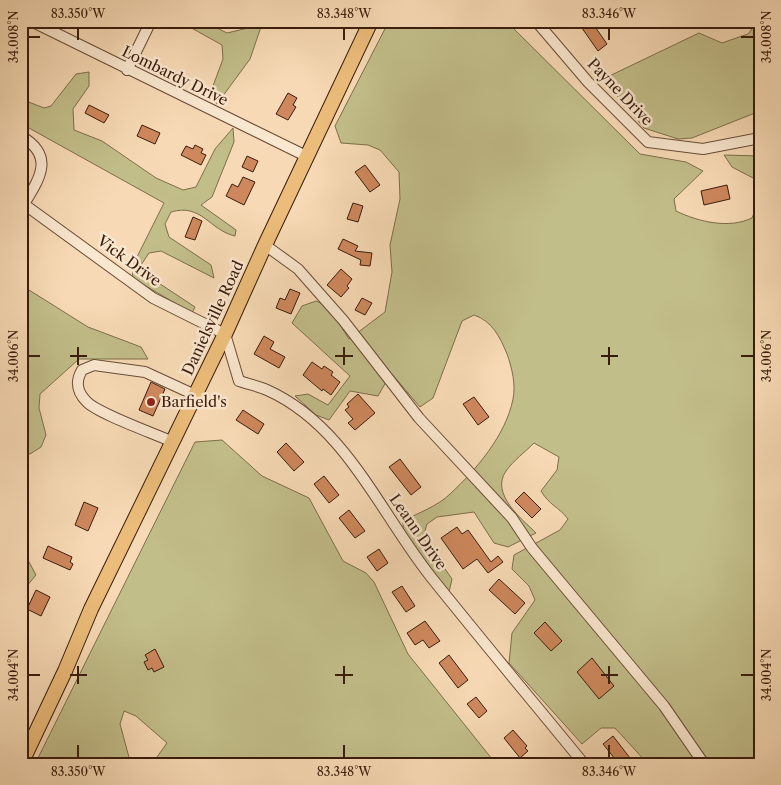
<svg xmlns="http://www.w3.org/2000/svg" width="781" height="785" font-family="'Libre Caslon Text',serif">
  <rect width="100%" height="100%" fill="#f7dab5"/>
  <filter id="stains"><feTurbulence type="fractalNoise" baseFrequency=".004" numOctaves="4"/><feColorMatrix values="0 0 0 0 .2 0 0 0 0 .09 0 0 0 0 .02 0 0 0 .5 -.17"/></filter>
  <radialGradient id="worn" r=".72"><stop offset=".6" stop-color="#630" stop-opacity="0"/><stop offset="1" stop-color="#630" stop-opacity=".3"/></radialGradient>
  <path fill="#c2be8a" stroke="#7e6d4b" d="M179,21H203L227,33L248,28L251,21H263L250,59L217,104L210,94L223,59L222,45Z
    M389,21H506L640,154L686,162L703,171L674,199L676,211C699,222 729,229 752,218L757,206L755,179L732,167L724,155L760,156V764H648L615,728H601L582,744L509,663L512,633L535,600L529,586L512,569L514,555L560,530L568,519C558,506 550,506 541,491L557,470L559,457L534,443C525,452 513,461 506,471C490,494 522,519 536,533L508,547L494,543L474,512L437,517L427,524L423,537L452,579L449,592L441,591L403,531V521C418,513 438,506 450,494C476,470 506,435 513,399C516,385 512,368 507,354C500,337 492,321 474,315L462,321L433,398L420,407L391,373L378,396L350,391L329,420L316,415L295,396L308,394L328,405L350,376L292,323L302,306L316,301L328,306L349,339L385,312L392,272L390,245L400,199L399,172L380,150L368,145L341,143L335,126Z
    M758,21L760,111L692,138L678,139L644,128L603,79L699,33L722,43L748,34Z
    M89,72V86L73,109L74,130L102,141L156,178L183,190L196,187L215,149L233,128L234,142L212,197L201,205L236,230L235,236C209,230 202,203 171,212L165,224L169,237L211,265L214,278L161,251L149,253L141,265L142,272L195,307L192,313L132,278L134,263L164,203L29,128L21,135V99L44,108L51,106L76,74Z
    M21,285L88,327L141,347L148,359H79L40,394L39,408L46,435L41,447L30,454L21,453Z
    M222,440L262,476L309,498L343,561L366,573L374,582L408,654L496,764H152L167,743L136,716L124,711L120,724L130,761L129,764H69L56,759L53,764H35L195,442Z
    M21,523H27L23,551L36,575L21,593Z"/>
  <path fill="#cf885d" stroke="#3a1c0c" d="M577,21H591L607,44L598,51Z
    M288,93L297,98L293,105L296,107L288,120L276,114Z
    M89,105L109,115L104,123L85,113Z
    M142,125L160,133L155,144L137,136Z
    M195,145L203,149L201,153L206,155L201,165L181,155L186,146L193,149Z
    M247,156L258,161L253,172L242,167Z
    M365,165L380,185L370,192L355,172Z
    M243,177L255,182L244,205L226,196L232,184L238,187Z
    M727,185L730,199L704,205L701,191Z
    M353,203L363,206L358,222L347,219Z
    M193,217L202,221L195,240L185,237Z
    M343,239L358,246L355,251L372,253L370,266L360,265L361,260L338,249Z
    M341,269L352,279L347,286L349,288L341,297L327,285Z
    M290,289L300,293L291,314L276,308L280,298L285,300Z
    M362,298L372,303L365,315L355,310Z
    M264,336L274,342L270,349L285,357L279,368L254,354Z
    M312,362L322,369L324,366L333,372L331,375L340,382L331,395L323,389L322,391L303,375Z
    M151,382L165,389L153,416L139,410Z
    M358,394L375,413L355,430L348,423L353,419L345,410L349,407L347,404Z
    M474,397L489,417L478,425L463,404Z
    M243,410L264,424L258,434L236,420Z
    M286,443L304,462L294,471L277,452Z
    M400,459L421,487L411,495L389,467Z
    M324,476L339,495L329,503L314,484Z
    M524,492L541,509L532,518L515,501Z
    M84,502L98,508L88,531L75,525Z
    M349,510L365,531L355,538L339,518Z
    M457,527L462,534L468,530L491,562L498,556L503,562L488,573L477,559L463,569L441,538Z
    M48,546L72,557L70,562L73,564L70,570L43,558Z
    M379,549L388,563L377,571L367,557Z
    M499,579L525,603L515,614L489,590Z
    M402,586L415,606L406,612L392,592Z
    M36,590L50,597L41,616L27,609Z
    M425,621L440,641L429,648L423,640L415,645L407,633Z
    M545,622L562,641L551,651L534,633Z
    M155,649L164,667L154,672L152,668L148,670L144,662L148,660L145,655Z
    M449,655L468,680L458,688L439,663Z
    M592,658L614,686L599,699L577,672Z
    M476,697L487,711L479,718L467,704Z
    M513,730L527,746L525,748L528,751L520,758L504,738Z
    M613,736L630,758L623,764H619L603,744Z"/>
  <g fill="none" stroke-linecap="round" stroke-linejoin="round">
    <defs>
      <path id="minor" d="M31,21L306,156
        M536,21L588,82L648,142L703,149L760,138
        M127,70L151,21
        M21,136C55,156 40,178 24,204
        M21,202L153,298L225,334L239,381C248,384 258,386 267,390C348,426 382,518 435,582C484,643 534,703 584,764
        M265,245L298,269L343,320L419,418L512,518L532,548L664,706L704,764
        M173,442C153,433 99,414 87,402C77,392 75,382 82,370L94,365L145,372L195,395"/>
      <path id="major" d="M21,764L65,671L91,609L225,334L265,245L371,21"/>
    </defs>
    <use href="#minor" stroke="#694c36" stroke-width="12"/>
    <use href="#major" stroke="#3a1c0c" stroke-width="16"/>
    <use href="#minor" stroke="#fae7cf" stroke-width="10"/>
    <use href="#major" stroke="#ecbd7a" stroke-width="14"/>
  </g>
  <path fill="none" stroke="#3a1c0c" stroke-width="2" d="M78,28V40M344,28V40M609,28V40M28,37H40M741,37H754M78,347V365M344,347V365M609,347V365M28,356H40M70,356H87M335,356H353M601,356H618M741,356H754M78,666V684M344,666V684M609,666V684M28,675H40M70,675H87M335,675H353M601,675H618M741,675H754M78,745V758M344,745V758M609,745V758"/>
  <circle fill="#8f2418" stroke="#fae7cf" stroke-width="2" cx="151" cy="402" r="5"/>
  <g text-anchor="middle" stroke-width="5" stroke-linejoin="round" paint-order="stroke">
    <g font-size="15" fill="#3a1c0c" stroke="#fae7cf">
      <text transform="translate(175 76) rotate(26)" y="5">Lombardy Drive</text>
      <text transform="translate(620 92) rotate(46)" y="5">Payne Drive</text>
      <text transform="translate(129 261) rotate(36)" y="5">Vick Drive</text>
      <text transform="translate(213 318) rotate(-65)" y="5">Danielsville Road</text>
      <text transform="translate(418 532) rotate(55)" y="5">Leann Drive</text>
    </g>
    <g font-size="15" fill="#3a1c0c" stroke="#fae7cf" text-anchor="start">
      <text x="161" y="407">Barfield's</text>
    </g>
  </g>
  <rect width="781" height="785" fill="none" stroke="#f7dab5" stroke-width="55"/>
  <rect x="28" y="28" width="726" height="730" fill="none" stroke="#3a1c0c" stroke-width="2"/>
  <g font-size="12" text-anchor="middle" fill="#3a1c0c">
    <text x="78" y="18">83.350°W</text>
    <text x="344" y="18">83.348°W</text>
    <text x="609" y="18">83.346°W</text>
    <text transform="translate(14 37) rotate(-90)" y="4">34.008°N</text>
    <text transform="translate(767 37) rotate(-90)" y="4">34.008°N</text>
    <text transform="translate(14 356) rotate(-90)" y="4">34.006°N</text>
    <text transform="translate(767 356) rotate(-90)" y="4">34.006°N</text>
    <text transform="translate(14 675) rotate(-90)" y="4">34.004°N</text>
    <text transform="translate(767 675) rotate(-90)" y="4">34.004°N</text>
    <text x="78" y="776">83.350°W</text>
    <text x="344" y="776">83.348°W</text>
    <text x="609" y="776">83.346°W</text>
  </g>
  <rect width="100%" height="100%" filter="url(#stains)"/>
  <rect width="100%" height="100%" fill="url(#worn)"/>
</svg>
